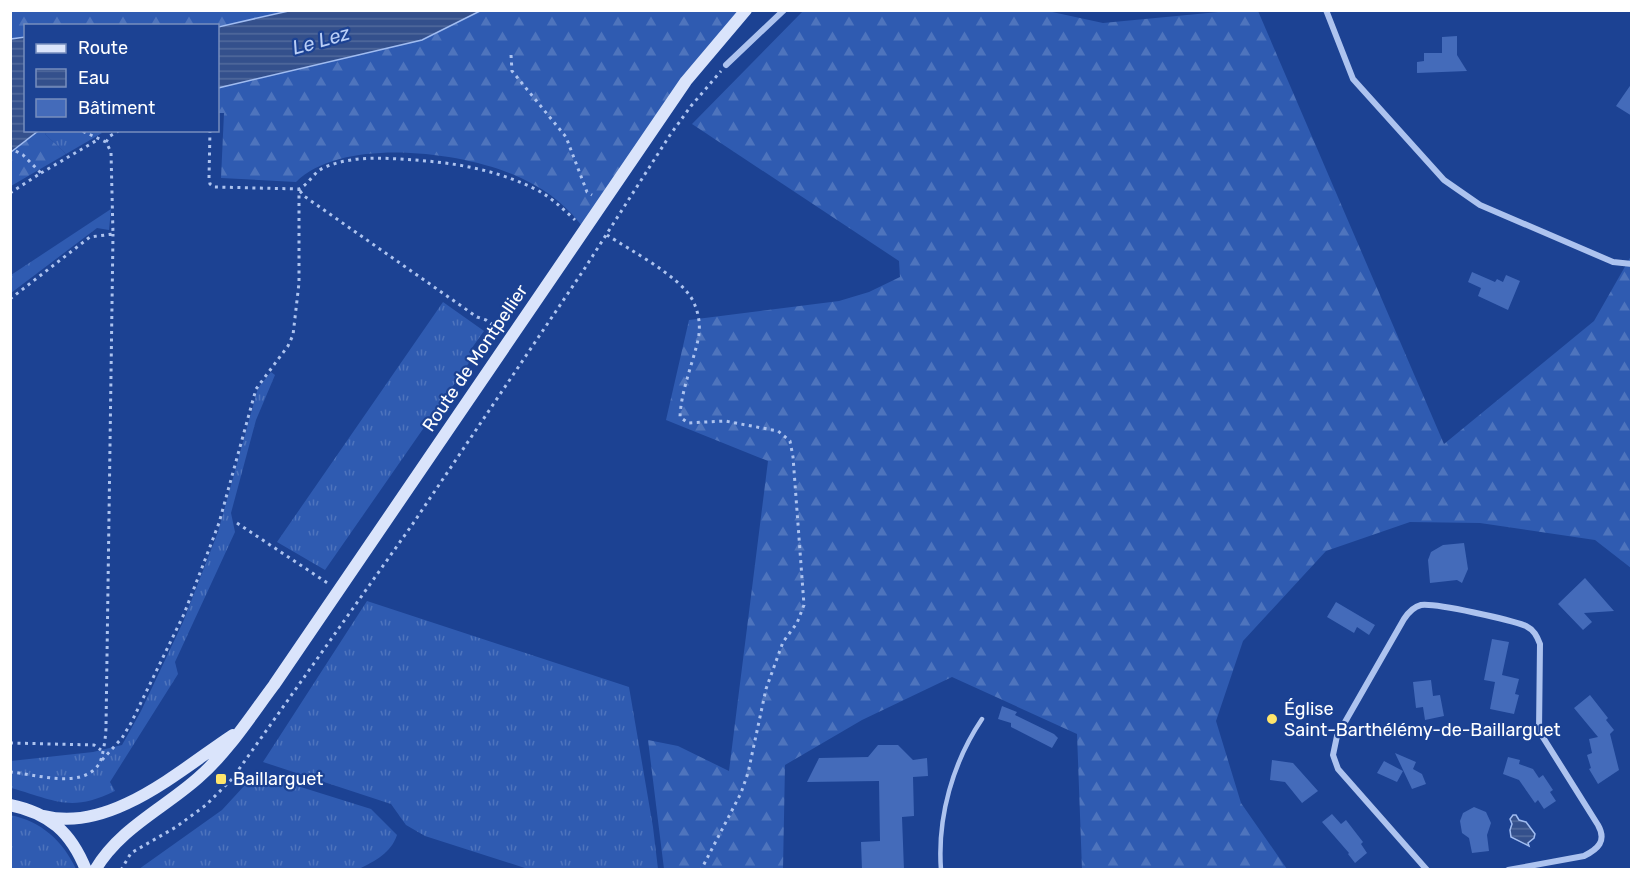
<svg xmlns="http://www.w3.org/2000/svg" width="1642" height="880" font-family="Rubik,sans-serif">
  <defs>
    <pattern id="grass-tufts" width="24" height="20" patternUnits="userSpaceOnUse" patternTransform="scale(1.5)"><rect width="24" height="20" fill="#2f5bb1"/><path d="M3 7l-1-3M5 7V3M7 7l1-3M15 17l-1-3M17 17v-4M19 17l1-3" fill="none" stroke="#4e74bd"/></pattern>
    <pattern id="forest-firs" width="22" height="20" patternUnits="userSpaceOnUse" patternTransform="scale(1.5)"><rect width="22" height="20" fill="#2f5bb1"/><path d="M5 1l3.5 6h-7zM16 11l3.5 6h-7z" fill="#4e74bd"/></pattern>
    <pattern id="water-rules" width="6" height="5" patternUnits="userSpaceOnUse" patternTransform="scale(1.5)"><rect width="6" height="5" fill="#34508c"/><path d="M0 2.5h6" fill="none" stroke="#526a9d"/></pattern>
  </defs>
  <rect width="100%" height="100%" fill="#1c4293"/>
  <path fill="url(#grass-tufts)" d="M51,130H98L102,133L66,154L45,134Z
    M111,209L109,230L97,228L11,293V275Z
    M443,302L484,331L469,352L473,357L325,570L277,542Z
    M271,372L275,375L256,420L231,513L235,532L175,662L178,674L110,782L115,791C70,813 55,800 11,788V761L93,752L122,745L141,711L183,622L218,532L258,388Z
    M367,601L629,687L653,827L658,869H528L425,836L406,825L391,804L263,762Z
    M256,773L371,809L397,835C391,853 375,861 359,869H139L222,810Z
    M10,815C41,821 63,841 76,869H11Z"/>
  <path fill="url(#forest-firs)" d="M1043,10L1103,23L1229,11H1258L1444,444L1594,321L1631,256V568L1595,540L1480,523L1410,522L1326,551L1243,641L1216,721L1241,803L1287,869H1082L1077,734L952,677L862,720L785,765L783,869H664L648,740L678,746L729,771L768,461L666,420L689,320L839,301L869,292L900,277L899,261L692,124L803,11Z
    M10,11H746L686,81L585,230C569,208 550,192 525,180C470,152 344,135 296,182L221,178L224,113H218V26H26V130L51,131L45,134L66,154L11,186Z"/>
  <path fill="url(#water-rules)" stroke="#a0bcf1" stroke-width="1.5" d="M293,10H480V11L422,40L218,88V27Z
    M25,37L26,130L38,131L11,152V39Z
    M1513,815H1516L1519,820L1526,822L1535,834L1534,838L1528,843L1529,846L1511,837L1510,830L1512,824L1510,819Z"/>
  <path fill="#446bba" d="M1457,36V55L1467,71L1417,73V62L1424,61V53H1442V37Z
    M1632,83V116L1616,106Z
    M1472,272L1495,282L1497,279L1503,282L1506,275L1520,281L1508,310L1478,296L1481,288L1468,282Z
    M1464,543L1468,569L1462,583L1457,580L1430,583L1428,560L1431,552L1443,545Z
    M1585,578L1614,611L1584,613L1592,622L1583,630L1558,604Z
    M1336,602L1375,625L1369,635L1357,627L1354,633L1327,617Z
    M1492,639L1509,642L1502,675L1519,679L1515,694L1519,695L1514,714L1490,709L1495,682L1484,680Z
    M1431,680L1433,696L1440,695L1444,716L1425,720L1423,707L1416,708L1413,682Z
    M1590,695L1608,718L1606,720L1614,730L1610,734L1619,770L1598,784L1589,769L1591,768L1587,755L1592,753L1589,739L1598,737L1574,708Z
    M1002,706L1017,712L1015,715L1054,734L1058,738L1052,748L1011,727V723L998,719Z
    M878,745H898L913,760L927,758L928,776L913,777L914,816L902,817L904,870H862L861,842L880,841L879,781L807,782L819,758L868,757Z
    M1395,753L1416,762L1413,769L1422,774L1426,784L1412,789Z
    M1508,757L1520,760L1519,764L1533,769L1539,778L1543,775L1553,790L1550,792L1556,801L1544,809L1538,800L1535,803L1519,780L1503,774Z
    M1272,760L1293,763L1318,791L1302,803L1285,782L1270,780Z
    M1384,761L1403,771L1397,782L1377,773Z
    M1474,807L1486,812L1491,823L1487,835L1489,851L1472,853L1469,838L1462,833L1460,821L1463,813Z
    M1332,814L1341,824L1346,820L1363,842L1361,844L1367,853L1355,863L1348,854L1349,853L1322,822Z"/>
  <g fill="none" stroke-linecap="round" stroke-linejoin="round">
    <path stroke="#adc3ef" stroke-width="3" stroke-dasharray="3 4.5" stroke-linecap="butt" d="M511,55L512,71L566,137L587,192L592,195
      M210,130L209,178L210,184L214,187L299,189C309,184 313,173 323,168C352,155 384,158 415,160C456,163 497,170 535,189C551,197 562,208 575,220
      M106,142L110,136L120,130
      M41,173L99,139
      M300,191L304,196L477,317L486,320L501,331
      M10,193L41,173L23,155L12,149
      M607,235C630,250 679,276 692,299C699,312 701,326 698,340C692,366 681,391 680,417L688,423L725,421L778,431L790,441L793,457L804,605L797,623L783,642L766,689L748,773L741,793L701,870
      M10,299L90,237L113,234L111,152L106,142L80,130
      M237,523L329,584
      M10,743L94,745L101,750
      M102,760L122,738L131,723L184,614L203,565L219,523L256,389L288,346L293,335L299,283V189
      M10,772C36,774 82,790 99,764C103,758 106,735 106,727L113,234
      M121,870L131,853L176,827L206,805L232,779L412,525L583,271L670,135L691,106L721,71"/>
    <path stroke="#adc3ef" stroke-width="4.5" d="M941,870C937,817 953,762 982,719"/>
    <path stroke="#adc3ef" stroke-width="6" d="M1326,10L1353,79L1444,180L1480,205L1613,262L1632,264
      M726,65L784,10
      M1427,870L1338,769L1333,755L1337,736L1404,619C1408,613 1413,607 1421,605C1437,603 1511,620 1526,626C1534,630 1537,636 1540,644L1539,731L1598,825C1607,841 1598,849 1584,856L1508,870"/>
    <path stroke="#dae4fb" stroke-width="12" d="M10,805C49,813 71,832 86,870
      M44,816C111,833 181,769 233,735
      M95,870C120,828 163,809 198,778C228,752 250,717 274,685L686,81L746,10"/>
  </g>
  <g fill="#ffe56b" stroke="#1c4293" stroke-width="2">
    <circle cx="1272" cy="719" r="6"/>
    <rect x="215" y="773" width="12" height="12" rx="3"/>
  </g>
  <g text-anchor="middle" stroke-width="4.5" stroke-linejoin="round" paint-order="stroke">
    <g font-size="18" fill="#fff" stroke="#1c4293">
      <text transform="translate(475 358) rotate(-56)" y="6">Route de Montpellier</text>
    </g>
    <g font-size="18" fill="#fff" stroke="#1c4293" text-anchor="start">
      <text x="1284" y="715">Église<tspan x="1284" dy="21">Saint-Barthélémy-de-Baillarguet</tspan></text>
      <text x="233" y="785">Baillarguet</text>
    </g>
    <g font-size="20" font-style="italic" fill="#b9cef6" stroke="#1c4293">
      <text transform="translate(321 40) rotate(-16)" y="7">Le Lez</text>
    </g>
  </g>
  <rect width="1642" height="880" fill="none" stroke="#ffffff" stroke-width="24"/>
  <rect x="24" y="24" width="195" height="108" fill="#1c4293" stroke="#778ebe" stroke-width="1.5"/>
  <rect x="36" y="44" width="30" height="9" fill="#dae4fb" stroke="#778ebe" stroke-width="1.5"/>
  <text x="78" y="54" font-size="18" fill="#ffffff">Route</text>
  <rect x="36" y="69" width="30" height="18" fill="url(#water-rules)" stroke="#778ebe" stroke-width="1.5"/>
  <text x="78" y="84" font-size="18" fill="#ffffff">Eau</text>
  <rect x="36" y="99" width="30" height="18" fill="#446bba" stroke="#778ebe" stroke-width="1.5"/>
  <text x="78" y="114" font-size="18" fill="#ffffff">Bâtiment</text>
</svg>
